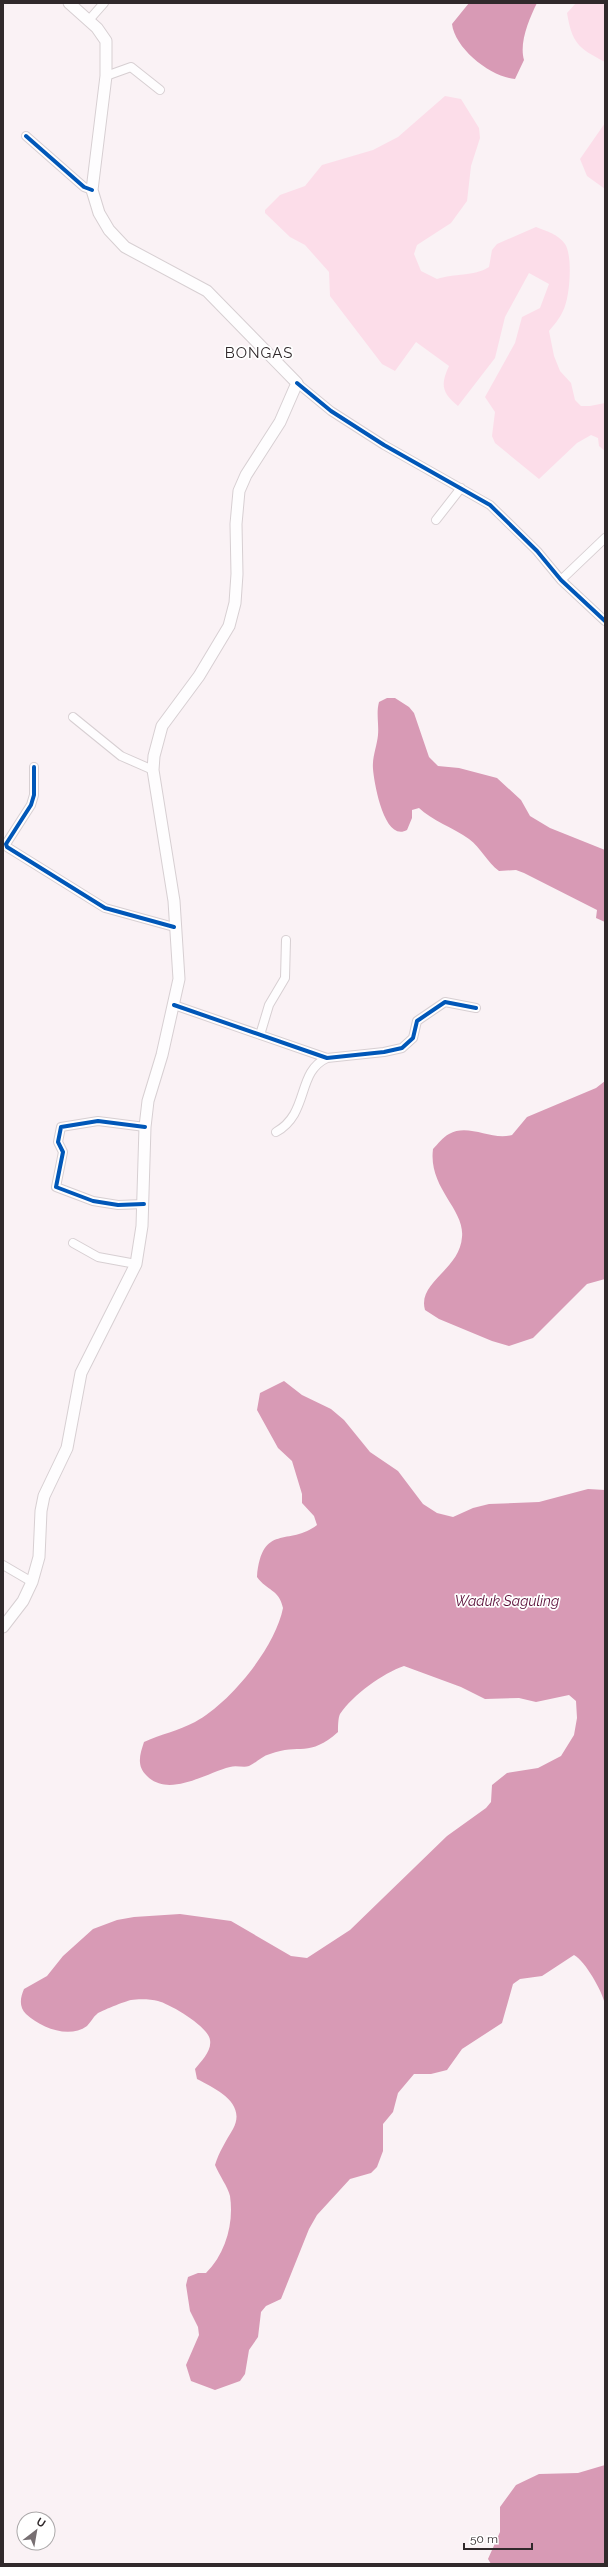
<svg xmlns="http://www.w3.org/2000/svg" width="608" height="2567" font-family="Raleway,sans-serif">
  <rect width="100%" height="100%" fill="#faf2f5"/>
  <path fill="#fcdde9" d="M576,3H605V62C578,48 572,43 567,13Z
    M445,96L461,99L479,128L480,138L471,166L467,201L451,223L417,245L414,254L421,271L437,279C455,273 473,277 489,267L492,250L497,244L536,227C546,231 558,234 565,244C573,256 570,298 563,311C560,318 554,325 549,331L554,356L560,371L571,383L575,400L581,406H590L605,403V451L599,446L598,438L591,435L577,443L539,479L495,443L492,436L495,412L485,397L515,343L522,317L540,308L549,284L529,273L505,317L495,358L458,406C442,393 440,385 449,366L416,342L395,371L382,364L330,296L329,272L305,245L290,237L265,213V210L280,195L305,186L322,165L373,150L398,137Z
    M605,123V189L587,176L580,159Z"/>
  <path fill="#d89ab5" d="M469,3H537C529,19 519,43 524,60L515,79C491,77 455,49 452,24Z
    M387,698H395L409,707L414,713L429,757L438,766L459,768L497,778L521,800L530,816L550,828L605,850V922L596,918L597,910L524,873L516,870L499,871C487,862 481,848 469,839C454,828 431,820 419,808L412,810V818L407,830C384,843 374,782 373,769C372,757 377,746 378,735C379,723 376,713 379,702Z
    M605,1081V1279L587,1284L533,1338L509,1346L492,1341L439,1319L425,1310C417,1282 460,1270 462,1237C465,1209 428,1188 433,1149C438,1144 443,1137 449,1134C469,1123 491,1141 512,1135L527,1117L596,1088Z
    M284,1381L302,1395L331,1409L344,1420L370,1452L398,1471L423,1504L437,1513L453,1517L473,1508L489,1504L539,1502L588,1489L605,1490V2004C602,1991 586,1962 574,1955L542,1976L520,1979L513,1984L502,2023L462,2049L447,2070L431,2074H414L398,2093L393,2112L383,2124V2151L377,2167L371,2173L350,2179L317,2215L309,2229L281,2299L266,2306L261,2312L258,2337L249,2350L245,2374L240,2381L215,2390L191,2381L186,2365L199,2335L198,2327L190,2311L186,2285L188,2277L198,2273H206C226,2253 234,2223 230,2196C228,2187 219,2175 215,2165C219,2152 226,2141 233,2129C247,2103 216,2089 197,2079L195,2069C201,2061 212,2051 210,2040C209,2027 170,2004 158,2001C151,1999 138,1999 131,2000C126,2001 100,2011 97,2014C93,2017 91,2022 87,2026C69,2039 41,2028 26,2014C19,2007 20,1998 24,1989L47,1976L63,1956L93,1929L117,1920L134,1917L180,1914L231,1921L291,1956L307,1958L350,1930L447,1836L486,1808L491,1802L492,1785L507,1773L538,1768L561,1756L574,1735L577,1718L576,1701L569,1695L536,1702L519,1698L485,1699L461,1687L404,1666C383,1673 353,1695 340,1714C338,1718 338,1727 338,1732C309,1758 300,1743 270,1754C262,1756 256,1763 249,1766C244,1768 236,1765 230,1767C206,1773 169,1798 147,1776C136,1766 140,1754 144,1742C161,1734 178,1731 195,1722C230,1703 275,1648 283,1608C279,1589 267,1591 257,1577C262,1522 289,1547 317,1525L314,1516L302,1503V1494L292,1461L278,1448L257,1410L260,1393Z
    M605,2465V2564H491L488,2559L500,2532V2507L516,2485L539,2474L578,2473Z"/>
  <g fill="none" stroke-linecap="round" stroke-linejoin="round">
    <defs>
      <path id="minor" d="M89,20L104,3
        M106,76L131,67L160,90
        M26,136L84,187L92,190
        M297,383L331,411L384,445L490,505L537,551L561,580L605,621
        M436,520L461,488
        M561,580L605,538
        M73,717L121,756L153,770
        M34,767V795L31,805L6,844L7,847L105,908L174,927
        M174,1005L327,1058L384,1052L402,1048L413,1038L417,1021L445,1002L476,1008
        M260,1035L269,1005L285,978L286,940
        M276,1132C310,1113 296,1072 327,1058
        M144,1204L118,1205L93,1201L56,1187L63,1152L58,1142L61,1127L98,1121L145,1127
        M73,1243L98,1257L136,1264
        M3,1565L32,1582"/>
      <path id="secondary" d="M3,1627L23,1601L32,1582L39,1557L41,1511L44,1496L67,1448L81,1373L136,1264L142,1226L145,1127L148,1101L162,1055L179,979L174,901L153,770L154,756L162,726L199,676L229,626L235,603L237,574L236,524L239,491L246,475L280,422L297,383L207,291L125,247L109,230L99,213L92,190L106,76V41L97,28L69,3"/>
    </defs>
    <use href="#minor" stroke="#d7cfd2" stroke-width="10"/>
    <use href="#secondary" stroke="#d7cfd2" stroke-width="13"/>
    <use href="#minor" stroke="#fefdfe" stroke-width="8"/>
    <use href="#secondary" stroke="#fefdfe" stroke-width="11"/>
    <defs>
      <path id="cycleway" d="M26,136L84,187L92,190
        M297,383L331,411L384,445L490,505L537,551L561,580L605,621
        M34,767V795L31,805L6,844L7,847L105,908L174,927
        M174,1005L327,1058L384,1052L402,1048L413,1038L417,1021L445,1002L476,1008
        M144,1204L118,1205L93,1201L56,1187L63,1152L58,1142L61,1127L98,1121L145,1127"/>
    </defs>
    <use href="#cycleway" stroke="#fff" stroke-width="6"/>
    <use href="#cycleway" stroke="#0057b8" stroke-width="4"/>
  </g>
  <g text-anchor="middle" stroke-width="3.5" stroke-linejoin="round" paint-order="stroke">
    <g font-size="14" font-style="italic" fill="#590c36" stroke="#fff">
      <text x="507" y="1606">Waduk Saguling</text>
    </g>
    <g font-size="15" letter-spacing="1" fill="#30292b" stroke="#fff">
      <text x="259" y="358">BONGAS</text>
    </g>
  </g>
  <rect width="608" height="2567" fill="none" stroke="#30292b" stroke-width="8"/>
  <g transform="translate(36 2531) rotate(31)"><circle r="19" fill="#ffffff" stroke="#aca9aa"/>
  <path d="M0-3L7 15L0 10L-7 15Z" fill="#776f72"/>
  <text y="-6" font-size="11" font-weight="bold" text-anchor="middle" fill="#30292b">U</text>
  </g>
  <path d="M464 2543v6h68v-6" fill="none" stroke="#30292b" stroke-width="2"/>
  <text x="470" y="2543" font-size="12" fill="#30292b" stroke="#ffffff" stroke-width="3" paint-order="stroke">50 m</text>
</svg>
